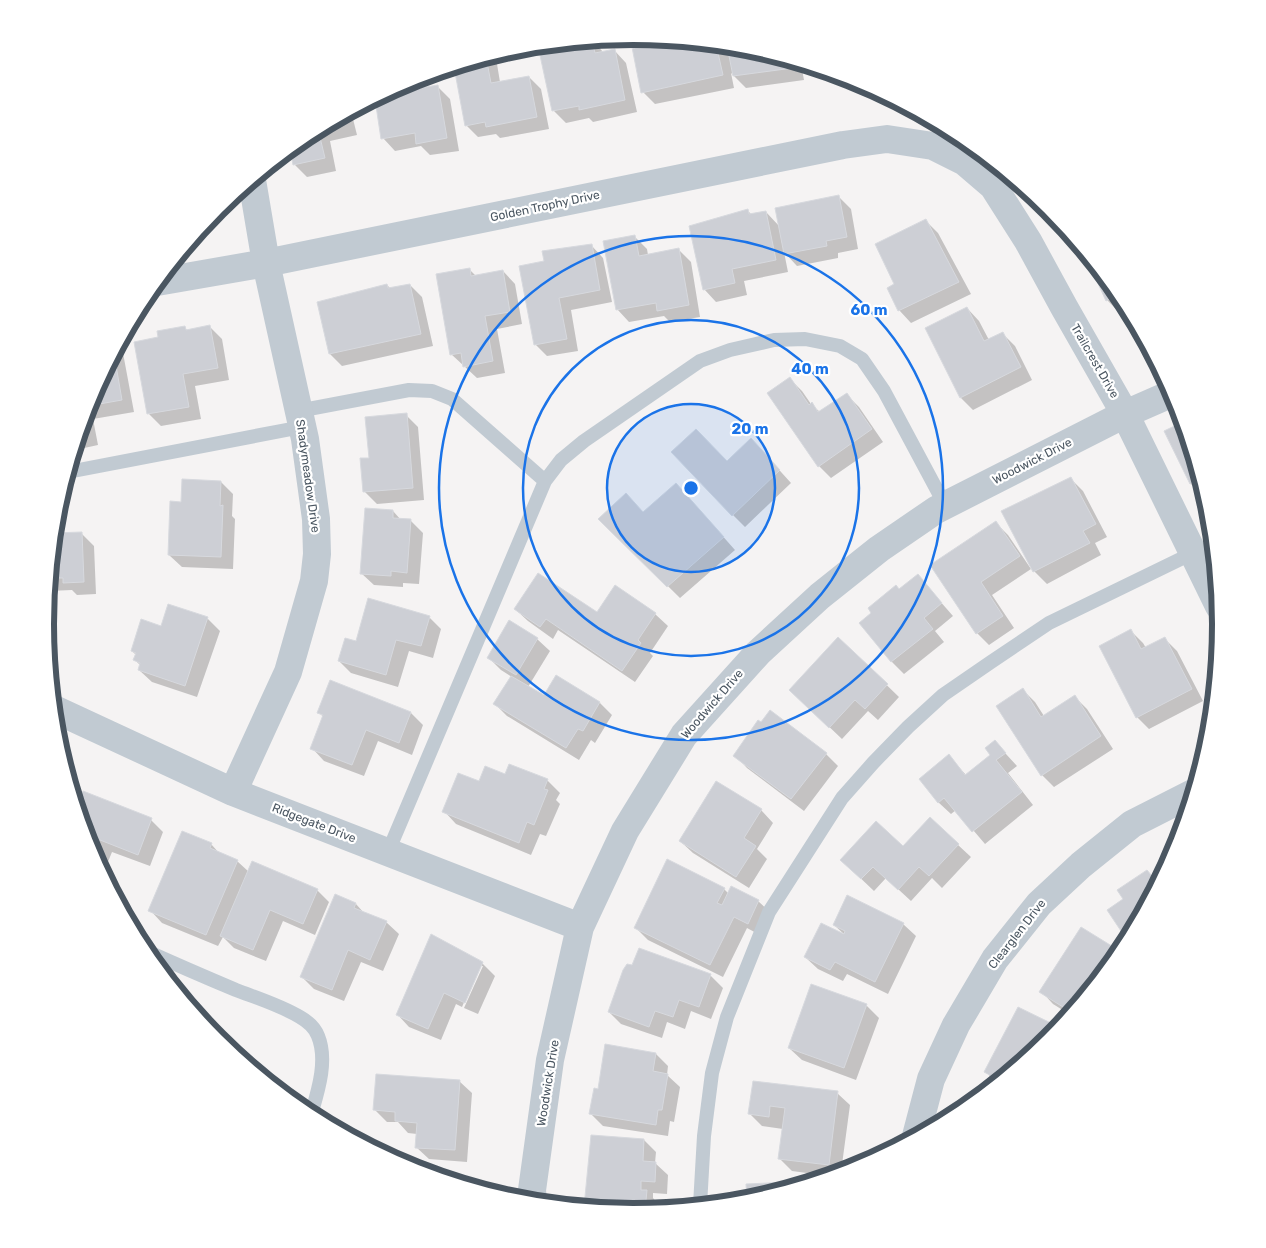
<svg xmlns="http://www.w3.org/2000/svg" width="1266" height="1248" font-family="Rubik,sans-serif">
  <rect width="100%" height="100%" fill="#f5f3f3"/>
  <path fill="#0003" d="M631,36L725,45L727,54H730L728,46L748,48L801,64L804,80L746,88L731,73L734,88L655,104L643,92Z
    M592,40L604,53L614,50L626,63L637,112L593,122L589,118L566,123L554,111L540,45L574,42V44Z
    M493,55L496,58L500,82L529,77L541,89L549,129L500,138L496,134L478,137L466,125L455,67Z
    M816,68L832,73L823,75Z
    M438,87L450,99L459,151L430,155L421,146L395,151L383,138L376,98L380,96Z
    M351,111L357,135L330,141L336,171L307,177L295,165L291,148L307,135Z
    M838,196L851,209L858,249L838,253V258L797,266L784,252L788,272L744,281L747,295L716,302L704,289L748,211L752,215L766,212L780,227Z
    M926,221L938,233L971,294L911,323L899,310Z
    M635,237L647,249L648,255L679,250L691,262L700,317L670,322L664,316L629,322L617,309Z
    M591,245L603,258L612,302L571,310L578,351L547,356L535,344L545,262Z
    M1089,257L1122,298L1128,308L1119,312L1107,300Z
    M469,269L476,276L503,271L515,284L522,324L497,329L505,373L477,378L451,354Z
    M387,285L391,289L410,285L422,297L433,346L342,366L330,354L319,303Z
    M967,308L979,321L989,340L1003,334L1015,346L1032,380L973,410L961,398Z
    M184,327L188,331L210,327L222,339L229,380L195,386L201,419L161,426L149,414L135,343L159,338Z
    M118,347L123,353L134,412L93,419L98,445L75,450L90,399Z
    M790,379L802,391L811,404L820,412L846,394L859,407L883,442L831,478L819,466Z
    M406,415L418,427L424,500L377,504L364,491L370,459Z
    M1183,424L1205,495L1203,496L1191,484L1166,432Z
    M763,452L791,483L745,527L733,515L727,462Z
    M1070,478L1083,491L1107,537L1095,543L1101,555L1047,584L1034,571L1003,511Z
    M221,482L233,494L232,516L235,519L233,569L182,567L169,555L182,503Z
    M688,497L735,550L680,598L600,519L644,513Z
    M393,511L401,520H410L423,533L419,584L403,583V587L374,585L361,573Z
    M996,523L1008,535L1031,569L992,595L1014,628L989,645L977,633L932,565Z
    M82,534L94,546L96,594L77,595L72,590L49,591L54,535Z
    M918,576L953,616L935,631L944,642L904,674L892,662L861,623Z
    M615,587L655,614L668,626L650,653L653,656L635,682L558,630L553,639L528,621L515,609L597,614Z
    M429,617L441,629L433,658L409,651L398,687L351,673L339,661L357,642Z
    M207,618L220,631L197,697L152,682L139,670L141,666L135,660L136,655L132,651L162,627Z
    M1131,631L1143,643L1146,648L1165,639L1177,651L1203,701L1149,729L1137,717Z
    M838,638L899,697L878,720L868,711L842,739L803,702Z
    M537,639L550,651L528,687L544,697L600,703L612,715L595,743L591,740L579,760L507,716L495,704L512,677L501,670L489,658Z
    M331,682L411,713L423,725L412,755L378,741L364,776L324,761L312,748L323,717L319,712Z
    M1023,690L1035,702L1044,716L1075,697L1087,709L1113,749L1054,787L1042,775Z
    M995,742L1017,766L1008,773L1033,805L985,844L956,810L951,814L938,802L949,756L966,775L991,755Z
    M826,754L838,766L804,811L747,768L735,755Z
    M505,776L547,780L560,793L556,800L560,804L546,836L540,834L531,855L456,824L444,811L479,783Z
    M78,809L151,820L163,832L150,866L112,852L103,874L90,849Z
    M761,810L773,823L757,849L767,859L749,888L693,853L680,841Z
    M930,819L971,857L942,888L932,878L911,901L886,878L874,891L854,872L903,848Z
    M211,844L220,854L237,861L249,872L317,890L329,902L315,935L283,921L266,961L234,948L223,937L218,946L162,923L150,910Z
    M724,889L729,894L758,901L771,913L760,935L747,928L723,977L648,940L635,927Z
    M336,896L356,904L364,913L386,922L399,934L383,971L361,962L344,1001L314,989L302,977Z
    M903,924L916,936L888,994L847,974L843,981L818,969L805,957L845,935L834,925Z
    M1081,928L1119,954L1069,1014L1053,1004L1041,991Z
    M482,963L495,976L478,1014L464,1008L483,966H480L462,1007L456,1004L441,1040L409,1027L397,1014Z
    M710,975L723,988L711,1019L691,1011L685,1029L667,1022L662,1038L621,1024L609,1012Z
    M866,1005L879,1018L856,1080L802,1060L789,1048Z
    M1058,1028L1048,1040L996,1083L986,1072Z
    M656,1054L668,1066L667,1075L680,1087L674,1122L670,1121L668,1136L603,1126L591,1114L599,1090Z
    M459,1081L472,1093L467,1162L429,1159L416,1147L417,1134L408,1133L398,1122H387L374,1109Z
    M754,1082L837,1093L850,1105L841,1172L829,1176L792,1171L780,1159L783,1129L762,1126L750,1114Z
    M644,1140L656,1152L655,1163L668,1175L667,1194L653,1193V1198L658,1204V1209L633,1212Z
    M430,1174H451L459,1183Z"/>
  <path fill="#cdcfd5" stroke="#d7d9de" d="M633,36L716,44L723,75L641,93L630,37Z
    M592,40L595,53L615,49L625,100L579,110V106L552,111L538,46L565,43L566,44Z
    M727,46L748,48L791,61L793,68L733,76Z
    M486,57L491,83L529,76L537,117L486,127L485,122L465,126L454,67Z
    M438,85L447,138L416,144L415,133L381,139L375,99L383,94Z
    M343,116L345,123L320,128Z
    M318,129L325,158L293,165L290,149L307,135Z
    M839,195L847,237L826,241L827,246L784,254L775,208Z
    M748,209L749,214L766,211L776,260L732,269L735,283L703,290L689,226Z
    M926,219L959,282L898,311L887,288L894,284L875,244Z
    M635,235L639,256L679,248L689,305L657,311L656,303L616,310L603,241Z
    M592,244L600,290L559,298L567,339L534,345L519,266L544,261L542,251Z
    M1088,256L1119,294L1106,301L1086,257Z
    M470,268L471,276L503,270L510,312L485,316L493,361L463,367L461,353L450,355L436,274Z
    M387,284L388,288L410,284L421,334L329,354L317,302Z
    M967,307L984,341L1003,332L1021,367L960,398L925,328Z
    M210,325L218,368L183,374L189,407L147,414L134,342L158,337L157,331L185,326L186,330Z
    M114,354L122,400L88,406L90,399Z
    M790,377L809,405L812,402L818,412L847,393L872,429L818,467L767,393Z
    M407,413L413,488L363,492L360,458H369L365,417Z
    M84,419L87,433L79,435Z
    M1183,422L1200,479L1190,484L1164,431Z
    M696,429L727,461L751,438L780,470L732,516L671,452Z
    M1071,477L1096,524L1083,531L1090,543L1033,572L1001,511Z
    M182,479L221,481L220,506L223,505L221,557L168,555L170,501L181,502Z
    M676,483L724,537L667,587L598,519L626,493L643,512Z
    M365,508L393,510V518L411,519L407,573L391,571V576L360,574Z
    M996,521L1020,556L981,582L1003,616L976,634L930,565Z
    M82,532L84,582L63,583V578H50L54,533Z
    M538,573L597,612L615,585L656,613L638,640L641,643L622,671L546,619L540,627L514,609Z
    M918,574L942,603L924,618L933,629L891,662L859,623L871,613L868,608L896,585L899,589Z
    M368,598L430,616L421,646L396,640L386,675L338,661L345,638L356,641Z
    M168,604L208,617L185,686L138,670L140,663L133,660L136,653L131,651L141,619L161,626Z
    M509,620L538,638L516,675L487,658Z
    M1131,629L1141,649L1165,637L1192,689L1136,718L1099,646Z
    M838,637L888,684L865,709L855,700L829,728L789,690Z
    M556,675L600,702L583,731L578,729L566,748L493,704L511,676L544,695Z
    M330,680L411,712L399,743L366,730L352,765L310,749L323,715L317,713Z
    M1023,688L1041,717L1075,695L1101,736L1041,776L996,706Z
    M770,710L827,753L791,799L733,756L758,720L761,722Z
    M995,740L1006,753L996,760L1022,792L972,832L944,798L938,803L919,779L949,754L965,775L990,755L985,748Z
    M509,764L548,779L544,789L548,790L534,825L527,822L519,843L442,812L458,773L479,781L485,766L505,774Z
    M716,781L762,809L744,838L756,846L736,877L679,841Z
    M83,791L152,818L138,855L100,840L94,856L90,849L77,807Z
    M930,817L959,844L929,876L919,867L898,890L873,867L861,879L840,860L876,821L903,846Z
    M182,831L212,843L210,848L238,860L206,935L148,911Z
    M667,859L725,888L717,903L722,905L731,886L759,900L748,924L734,917L710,965L634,928Z
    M252,861L318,889L303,924L270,910L253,950L220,936Z
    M1167,866L1127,940L1107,910L1123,899L1117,890L1147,870L1152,876Z
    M335,894L356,903L354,908L387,921L370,960L348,950L332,990L300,977Z
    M847,895L904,923L875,982L835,962L830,970L804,957L821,923L844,934L845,931L833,925Z
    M1081,927L1115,948L1091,986L1092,987L1071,1012L1039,992Z
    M431,934L483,962L465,1003L444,993L428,1029L396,1015Z
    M639,948L711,974L699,1007L679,1000L673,1017L655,1011L649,1027L608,1012L623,970L627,964L632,965Z
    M811,984L867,1004L844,1068L788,1048Z
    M1018,1007L1059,1027L1048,1040L999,1080L984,1072Z
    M605,1044L656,1053L653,1071L668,1074L662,1110H658L656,1125L589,1114L594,1088L598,1089Z
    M376,1074L460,1080L455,1150L415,1148L417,1123L395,1121V1112L373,1110Z
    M753,1081L838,1091L829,1165L778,1159L785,1108L770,1106L769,1117L748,1114Z
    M591,1135L644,1139L643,1161L656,1162L655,1182L641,1181V1190H647L645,1211L633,1212L584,1207Z
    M425,1172L451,1173V1180Z
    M813,1181L747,1201L746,1184Z"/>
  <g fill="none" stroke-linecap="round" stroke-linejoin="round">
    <path stroke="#c1cad2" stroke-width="14" d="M298,411L409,390L432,391L452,399L545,481
      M68,472L302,427
      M388,852L545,481L561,460L584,441L700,361L730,350L774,340L805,339L840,346L862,359L884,391L945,505
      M144,950C175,964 205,977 236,990C257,998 280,1005 300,1017C307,1021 315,1028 318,1036C328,1060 318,1091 311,1115
      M205,1024L206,1025
      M700,1205L704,1136L712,1073L727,1017L769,912L842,798L873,763L908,727L943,695L991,662L1049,623L1193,553L1205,551L1213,547"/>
    <path stroke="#c1cad2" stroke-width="28" d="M157,282L266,263L843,145L887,139L933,146L965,162L993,186L1028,241L1064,307L1125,414L1219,606
      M54,709L233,792L580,927
      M233,792L288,672L314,581L317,554L316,519L305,439L266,263L252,180
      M916,1136L931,1079L956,1025L995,959L1039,904L1081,865L1132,824L1193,793
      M533,1202L532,1190L550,1060L580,927L625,831L684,735L758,653L820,596L879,549L936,510L1125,414L1173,393"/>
  </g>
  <circle cx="691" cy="488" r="84" fill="#1a73e8" fill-opacity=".12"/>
  <g fill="none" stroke="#1a73e8" stroke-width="2.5">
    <circle cx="691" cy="488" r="84"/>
    <circle cx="691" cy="488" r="168"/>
    <circle cx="691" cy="488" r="252"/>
  </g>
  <g text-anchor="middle" stroke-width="4.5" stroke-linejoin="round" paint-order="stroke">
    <g font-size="12" fill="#4a5661" stroke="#fff">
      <text transform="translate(545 206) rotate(-12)" y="4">Golden Trophy Drive</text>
      <text transform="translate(1095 361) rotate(60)" y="4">Trailcrest Drive</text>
      <text transform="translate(1032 461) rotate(-27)" y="4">Woodwick Drive</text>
      <text transform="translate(308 476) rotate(82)" y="4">Shadymeadow Drive</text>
      <text transform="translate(712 704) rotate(-49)" y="4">Woodwick Drive</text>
      <text transform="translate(314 823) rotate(21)" y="4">Ridgegate Drive</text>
      <text transform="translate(1017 934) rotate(-52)" y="4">Clearglen Drive</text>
      <text transform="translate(548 1083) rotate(-81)" y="4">Woodwick Drive</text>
    </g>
  </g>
  <path d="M0 0H1266V1248H0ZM54 624a579 579 0 1 1 1158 0a579 579 0 1 1-1158 0Z" fill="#fff" fill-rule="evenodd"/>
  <path fill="none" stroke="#4a5661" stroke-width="6" d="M54 624a579 579 0 1 1 1158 0a579 579 0 1 1-1158 0Z"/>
  <circle cx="691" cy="488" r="8" fill="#1a73e8" stroke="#fff" stroke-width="2.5"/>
  <g font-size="15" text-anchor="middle" font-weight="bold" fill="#1a73e8" stroke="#fff" stroke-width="4.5" stroke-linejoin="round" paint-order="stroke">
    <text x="869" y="315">60 m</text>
    <text x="810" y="374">40 m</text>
    <text x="750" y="434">20 m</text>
  </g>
</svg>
